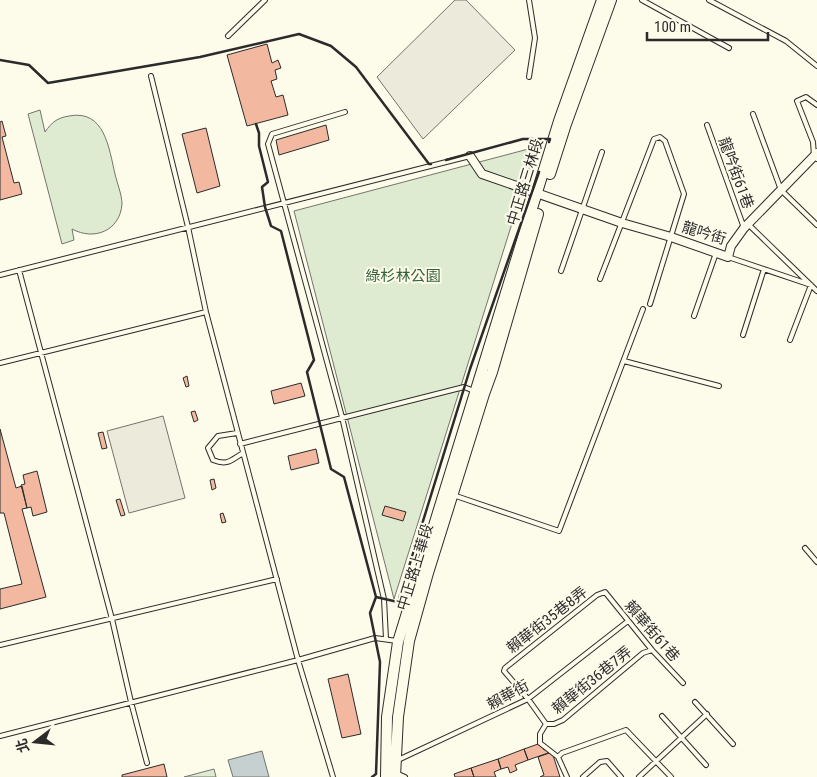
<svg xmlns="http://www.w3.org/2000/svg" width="817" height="777" font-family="'Roboto Condensed','Noto Sans TC',sans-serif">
  <rect width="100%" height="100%" fill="#fdfbea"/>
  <path fill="#deebd1" stroke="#74746e" d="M40,110L45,132C52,122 57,118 69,116C105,109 109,149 115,174C117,183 122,195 122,204C120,231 94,241 72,229L74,240L62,244L28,114Z
    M536,147L394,599L294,211Z
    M214,769L216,777H184Z"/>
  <path fill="#eceadb" stroke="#74746e" d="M455,0H466L515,50L423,139L377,77Z
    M163,416L185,498L129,513L107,431Z"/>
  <path fill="#c7d0d0" stroke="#74746e" d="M262,751L269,777H233L228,760Z"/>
  <path fill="#f2b8a0" stroke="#2b2b2b" d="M267,44L272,63L278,60L281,68L275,70L277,79L271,81L276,97L283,95L288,115L247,126L227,55Z
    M2,121L6,136L2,137L14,183L19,182L22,194L0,200V122Z
    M326,125L329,140L279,155L276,140Z
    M206,128L220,186L197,193L182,134Z
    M187,376L189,386L186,387L183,378Z
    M301,383L305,396L274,404L271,391Z
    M195,411L198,420L194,422L191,412Z
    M0,429L16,488L22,486L27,508L22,509L46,597L0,609V589L22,584L4,513H0Z
    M103,432L107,448L102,449L98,433Z
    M316,449L319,463L291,470L288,456Z
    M37,471L47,512L33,516L31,507L27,508L21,485L25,484L23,475Z
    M214,479L216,488L212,490L210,480Z
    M120,499L125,515L121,516L116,500Z
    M385,506L406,512L403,521L382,515Z
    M223,513L226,522L222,523L220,514Z
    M348,674L361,734L342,738L328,679Z
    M541,743L544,750L547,749L548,753L528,760L524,749Z
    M524,749L528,760L515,765L517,770L510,773L508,767L501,769L498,759Z
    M552,752L560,777H540L544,775L538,757Z
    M498,759L501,769L494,772L496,777H474L471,768Z
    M164,764L167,777H122V775Z
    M471,768L474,777H455L454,774Z"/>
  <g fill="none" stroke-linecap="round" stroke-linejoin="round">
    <defs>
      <path id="service" d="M642,0L729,48
        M709,0L786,41L817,66
        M228,36L265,0
        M151,76L188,227L206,312L298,660L333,777
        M529,77L535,38L529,0
        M817,105L806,97L797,101L813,142L814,156L817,159
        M345,112L272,134L268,144L342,417L384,599L386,639
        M753,114L781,190L817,225
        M707,125L744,228
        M749,225L817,291
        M728,257L811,285L790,340
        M19,270L112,619L131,702L147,763
        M561,271L602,152
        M0,275L470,156
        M600,279L654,139L660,137L665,141L684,194L650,304
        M694,316L716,253
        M743,335L764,269
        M624,361L719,386
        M0,363L206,312
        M237,433L218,436L208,448L213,460C228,466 231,460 243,453
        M240,444L464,387L474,391
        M453,495L559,531L643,309
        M805,548L817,562
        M0,645L277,579
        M695,702L733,744
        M662,716L706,765
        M546,724L528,699L504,671L505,668L597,595L605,592L652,650L683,683
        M546,724H554L563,720L643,653L652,650
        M546,724L540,734V743L558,757
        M0,736L298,660L375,638L397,641
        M398,760L528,699L628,621
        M396,773L405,777
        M567,777L558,757L562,753L626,730L671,777
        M583,777L600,762L607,761L621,777
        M639,777L707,714"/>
      <path id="minor" d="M470,156L482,174L622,223L671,237L728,257L731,246L744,228L817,153"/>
      <path id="secondary" d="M550,174L566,124L611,0
        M386,777L387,717L398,642L559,121L602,0
        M395,777L398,717L409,641L428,573L484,394L492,372L538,214"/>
    </defs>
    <use href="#service" stroke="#2b2b2b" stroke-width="6"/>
    <use href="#minor" stroke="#2b2b2b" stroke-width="10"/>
    <use href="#secondary" stroke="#2b2b2b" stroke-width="12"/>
    <use href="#service" stroke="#fdfbea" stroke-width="4"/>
    <use href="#minor" stroke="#fdfbea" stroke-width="8"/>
    <use href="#secondary" stroke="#fdfbea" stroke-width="10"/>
    <path stroke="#2b2b2b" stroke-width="2.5" d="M0,60L29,65L48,83L200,57L299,34L331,46L356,67L429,164H431
      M256,124L259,133V146L268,182L262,187L265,207L271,226L281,231L314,360L307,372L331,469L344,477L376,597
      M446,160L523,139H550L549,142
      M372,777L376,774L380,662L370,613L376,597L398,602L470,369L539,172"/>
  </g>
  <g text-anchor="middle" stroke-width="4" stroke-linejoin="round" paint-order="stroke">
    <g font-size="15" fill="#2b2b2b" stroke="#fdfbea">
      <text transform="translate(736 173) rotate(70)" y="5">龍吟街61巷</text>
      <text transform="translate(525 182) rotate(-73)" y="5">中正路三林段</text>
      <text transform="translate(704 233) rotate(17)" y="5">龍吟街</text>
      <text transform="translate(415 567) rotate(-73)" y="5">中正路上華段</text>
      <text transform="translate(547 620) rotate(-38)" y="5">賴華街35巷8弄</text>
      <text transform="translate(652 631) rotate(49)" y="5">賴華街61巷</text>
      <text transform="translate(592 680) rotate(-39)" y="5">賴華街36巷7弄</text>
      <text transform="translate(508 695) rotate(-29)" y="5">賴華街</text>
    </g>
    <g font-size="15" fill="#34623c" stroke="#fdfbea">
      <text x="403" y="281">綠杉林公園</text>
    </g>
  </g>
  <g transform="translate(35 742) rotate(254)" stroke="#fdfbea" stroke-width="4" paint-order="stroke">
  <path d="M0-4L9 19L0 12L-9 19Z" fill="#2b2b2b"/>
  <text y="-8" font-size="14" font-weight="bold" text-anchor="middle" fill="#2b2b2b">北</text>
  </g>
  <path d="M647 32v8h121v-8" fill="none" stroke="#2b2b2b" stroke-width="2.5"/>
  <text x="654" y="32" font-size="15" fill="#2b2b2b" stroke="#fdfbea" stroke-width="4" paint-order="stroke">100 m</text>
</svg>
